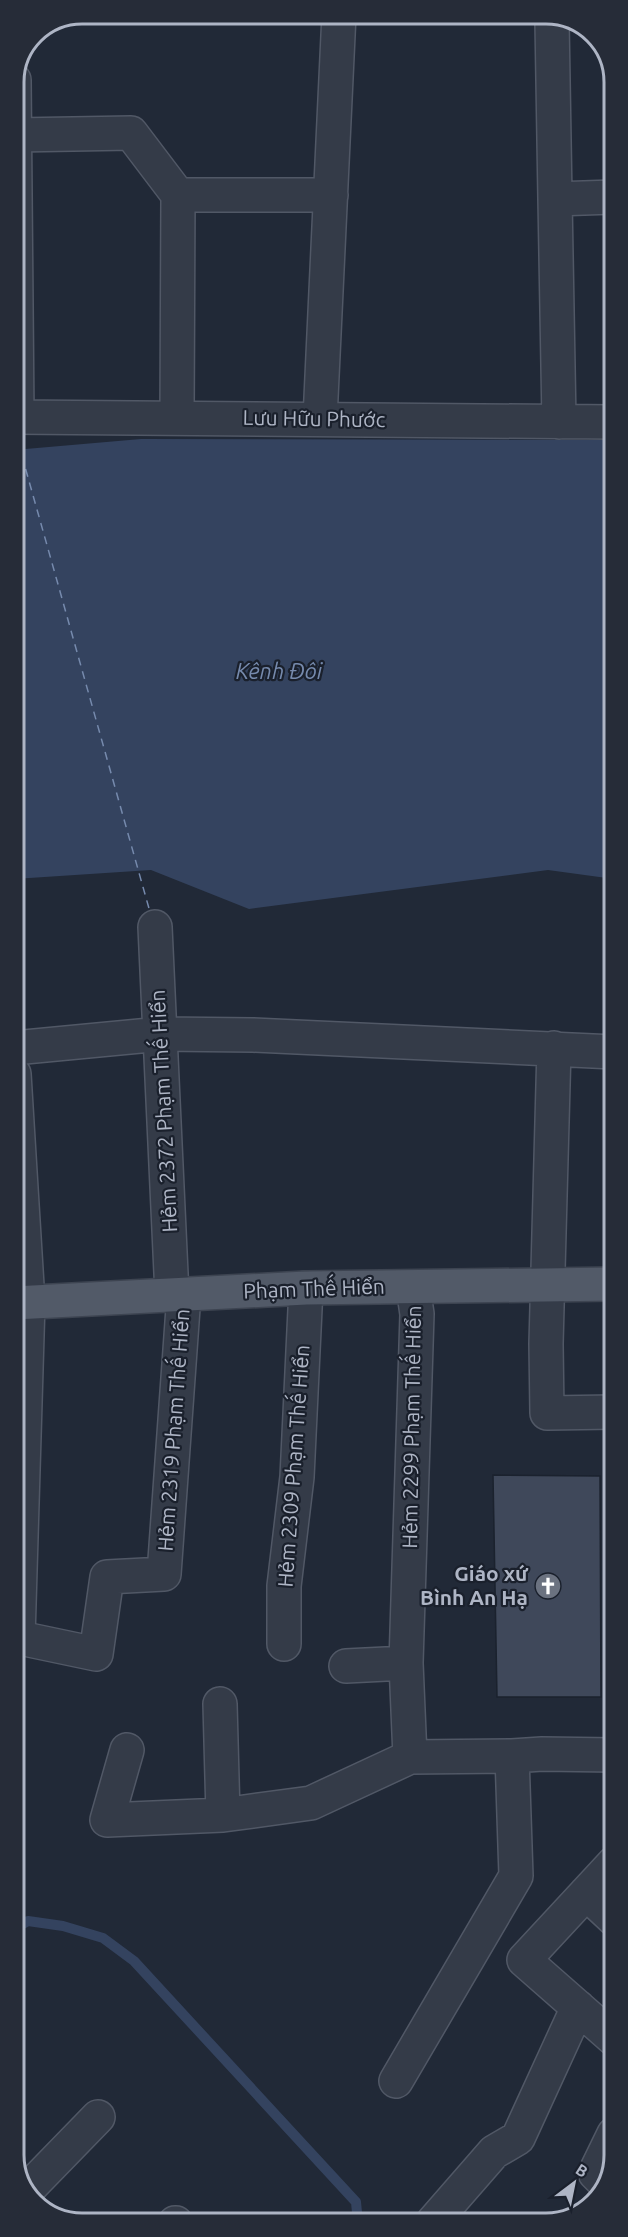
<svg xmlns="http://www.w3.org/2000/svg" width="628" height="2237" font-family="Ubuntu,sans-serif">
  <rect width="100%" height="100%" fill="#212937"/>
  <path fill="#34435f" d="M141,439L613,440L614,879L548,870L249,909L151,870L14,879V450Z"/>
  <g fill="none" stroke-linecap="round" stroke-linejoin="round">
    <path stroke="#34435f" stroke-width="10" d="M15,1928L28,1921L63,1926L103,1938L134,1961L356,2202L358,2223"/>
    <path stroke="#768aad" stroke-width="1.5" stroke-dasharray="8 6" stroke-linecap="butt" d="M14,453L20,449L150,912"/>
  </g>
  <path fill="#3f485a" stroke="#1b222e" stroke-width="1.5" d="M493,1475L600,1476L601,1697H497Z"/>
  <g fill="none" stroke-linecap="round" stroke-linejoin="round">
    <defs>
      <path id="minor" d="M14,80L17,416
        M15,135L131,133L178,195H331
        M555,199L552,21L559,16
        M14,417L613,422
        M177,418L178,195
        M320,419L339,14
        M559,422L555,199L613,197
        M155,927L172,1295
        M14,1048L161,1034L253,1035L614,1052
        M554,1048L546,1344L547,1413L614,1412
        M14,1074L28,1302L18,1638
        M15,1637L96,1654L107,1577L164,1574L184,1294
        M284,1644V1586L297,1477L306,1288
        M346,1666L406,1663
        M220,1704L223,1815
        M127,1750L107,1820L223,1815L311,1803L410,1757L406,1663L417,1314L413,1287
        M410,1757L512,1756
        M614,1863L524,1960L614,2039
        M586,1893L614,1919
        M396,2081L516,1876L512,1756L542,1754L614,1755
        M605,2183L595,2173L614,2134
        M27,2190L98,2117
        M433,2222L494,2152L518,2138L578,2007
        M175,2223H176"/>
      <path id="major" d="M14,1303L306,1288L614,1284"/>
    </defs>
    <use href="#minor" stroke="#515866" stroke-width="36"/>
    <use href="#major" stroke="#3d4451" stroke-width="36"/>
    <use href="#minor" stroke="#343b48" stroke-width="33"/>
    <use href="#major" stroke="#525a68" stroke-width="33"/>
  </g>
  <defs>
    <symbol id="church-disc" viewBox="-11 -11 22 22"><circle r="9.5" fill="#6b7280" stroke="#1a202c"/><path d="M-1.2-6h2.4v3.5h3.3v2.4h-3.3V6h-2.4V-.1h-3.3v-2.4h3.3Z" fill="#fff"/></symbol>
  </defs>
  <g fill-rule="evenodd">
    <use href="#church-disc" x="533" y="1571" width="30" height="30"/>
  </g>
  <g text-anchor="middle" stroke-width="4.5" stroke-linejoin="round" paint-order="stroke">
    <g font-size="21" fill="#aeb5c5" stroke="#1a202c">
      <text transform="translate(314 419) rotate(1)" y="7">Lưu Hữu Phước</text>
      <text transform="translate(164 1111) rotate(-93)" y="7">Hẻm 2372 Phạm Thế Hiển</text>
      <text transform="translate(314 1289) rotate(-2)" y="7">Phạm Thế Hiển</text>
      <text transform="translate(412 1427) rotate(-89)" y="7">Hẻm 2299 Phạm Thế Hiển</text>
      <text transform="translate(174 1430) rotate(-86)" y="7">Hẻm 2319 Phạm Thế Hiển</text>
      <text transform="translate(294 1466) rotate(-86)" y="7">Hẻm 2309 Phạm Thế Hiển</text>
    </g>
    <g font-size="21" font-weight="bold" fill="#aeb5c5" stroke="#1a202c" text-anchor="end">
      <text x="528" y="1581">Giáo xứ<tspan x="528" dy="24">Bình An Hạ</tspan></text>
    </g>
    <g font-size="22" font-style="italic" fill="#768aad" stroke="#1a202c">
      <text x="279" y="679">Kênh Đôi</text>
    </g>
  </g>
  <path d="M0 0H628V2237H0ZM82 24H546A58 58 0 0 1 604 82V2155A58 58 0 0 1 546 2213H82A58 58 0 0 1 24 2155V82A58 58 0 0 1 82 24Z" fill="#262c38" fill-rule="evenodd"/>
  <path fill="none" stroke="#aeb5c5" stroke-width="3" d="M82 24H546A58 58 0 0 1 604 82V2155A58 58 0 0 1 546 2213H82A58 58 0 0 1 24 2155V82A58 58 0 0 1 82 24Z"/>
  <g transform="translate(574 2183) rotate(32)" stroke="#1a202c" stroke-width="4.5" paint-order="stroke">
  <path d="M0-4.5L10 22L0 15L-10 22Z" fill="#aeb5c5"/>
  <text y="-9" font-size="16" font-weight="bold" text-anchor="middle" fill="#aeb5c5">B</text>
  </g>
</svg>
